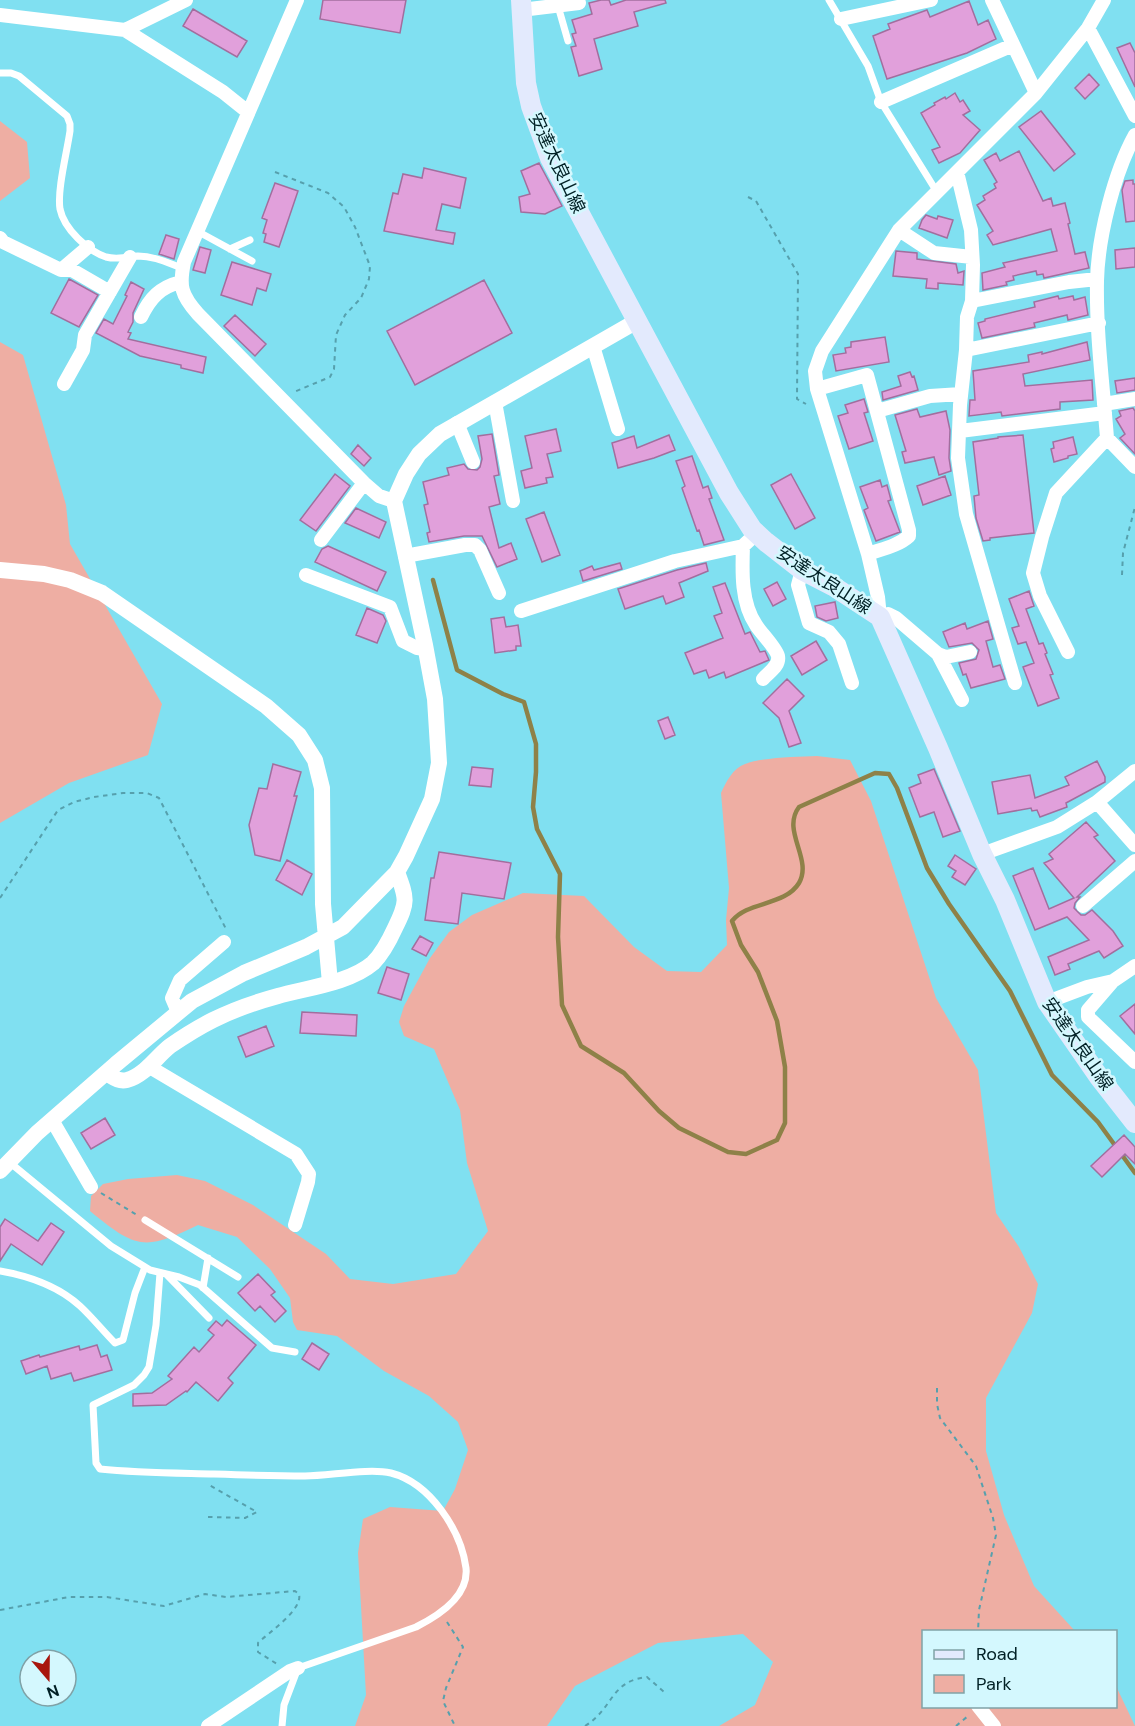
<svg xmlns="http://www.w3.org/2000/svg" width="1135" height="1726" font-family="'DM Sans','Noto Sans JP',sans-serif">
  <rect width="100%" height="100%" fill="#80e0f1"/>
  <path fill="#eeaea3" d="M0,121L27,142L30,178L0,201Z
    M0,342L23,355L66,505L70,544L162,704L148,755L69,783L0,823Z
    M817,756L850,760L871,801L936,998L978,1070L996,1213L1019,1247L1038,1284L1032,1313L986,1398V1451L1004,1515L1034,1586L1075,1631L924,1632V1706H1116V1686L1135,1726H719L755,1705L773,1662L743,1634L658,1643L575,1686L547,1726H355L366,1695L358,1553L363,1519L390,1507L443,1511L455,1489L468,1450L458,1422L429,1396L384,1371L337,1336L297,1330L293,1322L290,1298L270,1269L237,1237L198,1225C145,1251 136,1249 90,1211L91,1196L103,1184L128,1179L177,1175L205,1181L253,1205L326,1254L350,1279L393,1284L456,1274L488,1231L467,1163L460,1110L434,1049L404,1036L399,1022L404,1006L430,958L449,932L472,915L523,893L584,896L634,947L667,971L701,972L727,945L726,920L729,888L721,793C726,782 733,768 745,764C764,757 797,757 817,756Z"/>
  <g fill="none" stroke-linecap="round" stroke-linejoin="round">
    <path stroke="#8e8148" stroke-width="4.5" d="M433,580L457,670L503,694L524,702L536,744V772L533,807L537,829L560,874L558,937L562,1005L581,1046L624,1073L659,1111L679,1128L728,1152L746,1154L777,1140L785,1123V1067L777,1021L758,972L741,945L732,921C748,901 785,906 799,883C813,859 781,831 799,807L875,773L889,774L897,788L927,868L949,904L1010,991L1052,1075L1098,1122L1135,1173"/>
  </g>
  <path fill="#e1a0db" stroke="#a26e9e" stroke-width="1.5" d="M323,0H406L400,33L320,19Z
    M601,0H609L611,5L626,0H665L666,3L634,12L638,26L594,39L602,69L579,76L571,47L576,46L572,34L576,33L572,20L592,14L589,3Z
    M969,1L978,25L988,20L996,39L967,53L887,79L873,36L890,29L888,24L927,10L930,17Z
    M193,9L247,41L237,57L183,26Z
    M1130,43L1135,53V87L1117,48Z
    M1089,74L1099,85L1085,99L1075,88Z
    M955,93L960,102L963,100L970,111L963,115L980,130L960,153L939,163L932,150L940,147L921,113L935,105L934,103L945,97L946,99Z
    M1041,111L1075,154L1054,171L1019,127Z
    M1019,151L1043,201L1051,198L1053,206L1065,203L1070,223L1068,224L1075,254L1085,252L1089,268L1044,278L1043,274L1037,275L1036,271L1013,276L1014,280L1006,282L1007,285L983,290L982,273L1005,267L1003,263L1057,251L1051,229L993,245L987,235L993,231L977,205L985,200L983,196L996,188L994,184L997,182L984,160L996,153L1000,161Z
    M539,163L562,206L545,214L521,212L519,197L530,194L521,171Z
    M424,168L466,178L460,208L442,204L436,230L455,233L453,244L384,231L393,193L398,194L403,174L422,178Z
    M1133,180V184H1135V221L1126,222L1122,190L1125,181Z
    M275,183L298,191L279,247L264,242L266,234L263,233L267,220L262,218Z
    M926,215L937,219L938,216L953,220L947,238L919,228L922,220Z
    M166,235L179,239L174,259L159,254Z
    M200,247L211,250L205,273L193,270Z
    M1135,248V267L1116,269L1115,250Z
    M896,251L917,253V259L956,264L958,273L964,271L963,285L938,283V289L926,288L927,279L893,276Z
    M232,262L271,274L266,291L257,288L252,305L221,295Z
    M69,279L98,295L79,327L51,313Z
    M484,280L512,333L415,385L387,331Z
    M131,282L144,289L133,313V322L128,332L131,333L128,339L206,357L203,373L181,368V365L140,356L96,333L104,319L113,324L127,296L125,295Z
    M1058,296L1059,299L1073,296L1074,300L1085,297L1088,315L1068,320L1067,315L1034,323L1035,327L982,338L978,323L985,321V319L1035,307L1034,302Z
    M235,315L266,344L255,356L224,326Z
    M885,337L889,362L836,371L833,355L846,353L845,348L851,347V342Z
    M1087,342L1090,360L1023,374L1025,386L1092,380L1093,400L1060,402V409L1002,416L1001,412L969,416L970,400H975L973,371L1029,362L1028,355L1042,352V354Z
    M910,372L912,377L914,376L918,390L883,400L882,392L901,386L898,376Z
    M1135,378V390L1117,393L1115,381Z
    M864,399L868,412L864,413L873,441L849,449L838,416L848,413L845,405Z
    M1133,408L1135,411V454L1120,438L1125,434L1116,419L1121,416L1119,411Z
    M917,409L920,417L946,411L950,430L949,458L951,471L939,475L934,457L905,463L902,452L906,451L895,415Z
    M556,429L561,451L547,454L553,477L546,478L547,483L525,488L521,471L532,468L525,436Z
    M492,434L499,475L494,476L500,504L489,507L499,548L511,543L517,559L497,567L482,536H464L429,542L427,533L430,532L424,505L428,504L423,482L449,475L447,468L464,464L468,469L477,470L480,467L482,459L478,436Z
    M669,435L675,450L654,458L618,468L612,443L634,436L637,448Z
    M1023,435L1034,533L990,538V540L983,541L976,518L974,496L979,495L973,442L998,438V437Z
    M1073,437L1077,454L1068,456V458L1054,462L1051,449L1054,448L1053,442Z
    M358,445L371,458L364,466L351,454Z
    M692,456L703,488L708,486L712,498L709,499L724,540L704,545L699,530L697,531L682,488L685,486L676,461Z
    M335,474L350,486L316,531L300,520Z
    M791,474L815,518L795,529L771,485Z
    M945,476L951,495L923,505L917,486Z
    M880,480L882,487L887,485L891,500L888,501L900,532L876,541L864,510L868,508L860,487Z
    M356,508L386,522L379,538L345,523Z
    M544,512L560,555L542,562L526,519Z
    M328,546L386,572L377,591L315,562L322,549Z
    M620,563L622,569L583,581L580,571L592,566L594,570Z
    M706,563L708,571L679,583L684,597L666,604L663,596L625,609L618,589L677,570Z
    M777,582L786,599L773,606L764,589Z
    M725,583L745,634L750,632L760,652L765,651L769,660L726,678L724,672L709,678L706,670L694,674L685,653L723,638L714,616L722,613L713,587Z
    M1029,591L1034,606L1026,609L1039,644L1043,643L1047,653L1045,654L1053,674L1050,675L1059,698L1038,706L1023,667L1034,663L1026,642L1018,644L1012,628L1019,626L1009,599Z
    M835,602L838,618L826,621L817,617L815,606Z
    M367,608L383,615L386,621L377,643L356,635Z
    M504,617L506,627L518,625L521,646H516V650L495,653L491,619Z
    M988,621L993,639L986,641L993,667L1000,665L1005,679L971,688L966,674L963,675L959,663L976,659L979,650L972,643L949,647L943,632L965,623L967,629Z
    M816,641L827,660L802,675L791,656Z
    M787,679L804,696L789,711L801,743L789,747L779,718L763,703Z
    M668,717L675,735L665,739L658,721Z
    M1097,761L1105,777V782L1066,803L1067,807L1040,817L1037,810L1032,811L1031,808L998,814L992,782L1030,775L1035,798L1069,785L1065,777Z
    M273,764L301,772L294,796H297L280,861L255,855L249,825L259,788L267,789Z
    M472,767L493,769L491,787L469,785Z
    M934,769L960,831L943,837L934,812L920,817L909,788L921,783L918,775Z
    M1086,822L1098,835L1094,837L1115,861L1077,897H1080L1075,903L1074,908L1081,915H1085L1092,910L1113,931L1123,946L1104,958L1099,951L1068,964L1070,969L1055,975L1048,957L1089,940L1067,917L1035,930L1013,876L1033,868L1049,909L1074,898L1044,863L1053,859L1049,854Z
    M439,852L511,863L504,899L462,893L458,924L425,920L431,878H434Z
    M955,855L976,869L965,885L952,877L956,871L948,866Z
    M287,860L312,874L302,895L276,880Z
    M420,936L433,943L426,956L412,949Z
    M387,967L409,974L401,1000L378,993Z
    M1135,1004V1034L1120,1016Z
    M302,1012L357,1015L356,1036L300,1033Z
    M266,1026L274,1046L246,1057L238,1037Z
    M105,1118L115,1135L91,1149L81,1133Z
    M1124,1135L1135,1147V1164L1125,1154L1102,1177L1091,1166Z
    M5,1219L38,1241L51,1223L64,1232L42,1265L11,1244L0,1261V1227Z
    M258,1274L275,1292L271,1295L286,1311L275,1322L260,1306L255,1311L238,1293Z
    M227,1320L256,1345L228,1378L233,1383L218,1401L196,1382L187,1392L186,1391L166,1405L133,1406V1394L152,1393L172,1379L168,1376L194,1347L199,1352L214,1335L208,1330L216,1321L222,1326Z
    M312,1343L329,1354L319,1370L302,1359Z
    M97,1345L101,1357L107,1355L112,1370L74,1381L71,1373L51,1379L47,1366L26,1374L21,1361L39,1355L40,1357L79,1346L80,1350Z"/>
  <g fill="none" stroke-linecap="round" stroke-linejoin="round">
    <path stroke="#56a0ad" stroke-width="2" stroke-dasharray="4.5 4.5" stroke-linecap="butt" d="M275,172L328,193L344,207L355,227L370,266L369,279L361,298L345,315L336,335L334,369L330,377L294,392
      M748,197L756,201L798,274L797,399L806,404
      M1122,575L1123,553L1135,507
      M0,898L58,810L74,802L94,797L123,793H147L159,798L226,929
      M101,1193L137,1215
      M937,1388V1404L940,1418L976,1466L993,1518L996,1535L979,1610L978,1632
      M208,1517L245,1518L257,1512L209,1485
      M0,1610L69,1597H107L164,1606L205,1594L226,1597L295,1591L299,1594C303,1610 269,1632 258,1643V1652L277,1664
      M447,1622L463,1647L446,1688L443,1701L455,1726
      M585,1726C614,1708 610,1681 647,1677L664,1692
      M956,1726L968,1716"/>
    <path stroke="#fff" stroke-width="7" d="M829,0L868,66L881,102L937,192
      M558,6L568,41
      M0,73H11L19,76L67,116L70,124V131C67,152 57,190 60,209C64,229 88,251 106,257C117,260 128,257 138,256C154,256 168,263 182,268
      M197,231L252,261
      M230,249L250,240
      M8,1161L111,1246L150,1270L179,1277L200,1285L272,1348L295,1352
      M145,1220L238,1277
      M0,1271C29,1276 58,1286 80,1306C92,1317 103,1331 115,1343L123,1340L135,1293L145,1267
      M160,1273L156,1325L149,1367L144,1375L134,1385L93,1405L96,1463L100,1469C138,1473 176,1473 214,1474C244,1475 274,1476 305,1476C329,1476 368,1468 391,1473C430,1483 461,1530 466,1568C469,1597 438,1616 416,1627L298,1668L284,1705L282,1726
      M167,1275L209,1318
      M203,1288L208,1258"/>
    <path stroke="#fff" stroke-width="14" d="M297,0L184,262C179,286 181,295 198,314L364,483L379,496L394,501
      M992,0L1036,93
      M521,10L579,3
      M0,15L125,30L186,0
      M841,19L931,0
      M1088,28L1135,116
      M125,30L223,92L248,112
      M881,102L1013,45
      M957,172L971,230L973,265L972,301L967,317L966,350L960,405L958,458L966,514L1015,683
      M899,230L934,253L972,257
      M0,238L3,242L61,270H72L110,292
      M61,270L88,247
      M972,301L1069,282L1097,279
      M141,317C150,298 160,287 181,282
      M593,346L618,429
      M966,350L1099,323
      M64,384L83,350L85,335L130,257
      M817,389L867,375L909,530V536C898,546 882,549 868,554
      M495,402L513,501
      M1104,404L1135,399
      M877,411L930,396L961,394
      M457,423L473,462
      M960,431L1105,413
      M1107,438L1135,467
      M321,540L364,483
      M743,546C742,572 741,603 756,625C761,633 776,648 778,656C780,666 769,672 763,679
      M405,556L465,545H475L480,550L499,593
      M802,570L798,585L809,623L829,632L839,644L852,683
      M306,575L390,607L403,641L417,648L426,649
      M521,611L675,561L743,546L756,534
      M1068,652L1040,596L1033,573L1042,537L1056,493L1107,438C1103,386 1096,333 1097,281C1098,237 1114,173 1135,135
      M938,654L946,657L970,652
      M962,700L938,654L896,618L888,614L880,617L878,597L868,554L817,389L815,371L822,351L899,230L1036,93L1088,28L1104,0
      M1097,802L1135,845
      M982,854L1057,827L1097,802L1135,771
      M1083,906L1135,861
      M1113,981L1088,1010V1017L1135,1062
      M1047,1002L1087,987L1113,981L1135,966
      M178,1012L172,998L180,980L224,942
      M148,1066L296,1154L309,1174L308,1182L295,1225
      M52,1120L91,1187
      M978,1706L994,1726
      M208,1726L290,1671L298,1668"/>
    <path stroke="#fff" stroke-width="16" d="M0,570L44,574L70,580L102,593L266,706L299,735L315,760L322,788L323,904L330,983
      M106,1073C113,1077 118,1082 127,1080C144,1076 156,1057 170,1046C183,1037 199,1027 213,1020C233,1010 256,1002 278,996C306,988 350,983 373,963C382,954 390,939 395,928C408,902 407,899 397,872
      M0,1171L37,1133L116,1064L192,1001L244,973L306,947L343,927L397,872L406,856L432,799L439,763L435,699L425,645L394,501L406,474L419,454L440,434L637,321"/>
    <path stroke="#e3eafd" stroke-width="20" d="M521,0L526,83L531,106L550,158L729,493L752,529L766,542L802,570L833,586L880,617L938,748L982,854L1005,900L1047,1002L1099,1077L1135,1123"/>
  </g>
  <g text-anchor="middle" stroke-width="5" stroke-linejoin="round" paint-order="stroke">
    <g font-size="18" fill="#012025" stroke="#d4f8fe">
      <text transform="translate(557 163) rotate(65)" y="6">安達太良山線</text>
      <text transform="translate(824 580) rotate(33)" y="6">安達太良山線</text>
      <text transform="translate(1078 1044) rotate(55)" y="6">安達太良山線</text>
    </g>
  </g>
  <rect x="922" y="1630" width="195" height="78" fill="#d4f8fe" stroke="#80a2a7" stroke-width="1.5"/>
  <rect x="934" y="1650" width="30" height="9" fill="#e3eafd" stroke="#80a2a7" stroke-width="1.5"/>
  <text x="976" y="1660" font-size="18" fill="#012025">Road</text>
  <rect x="934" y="1675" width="30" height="18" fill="#eeaea3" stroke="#80a2a7" stroke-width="1.5"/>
  <text x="976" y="1690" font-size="18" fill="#012025">Park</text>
  <g transform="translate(48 1678) rotate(160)"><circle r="28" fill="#d4f8fe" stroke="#80a2a7" stroke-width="1.5"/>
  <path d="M0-4.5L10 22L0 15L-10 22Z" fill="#a8160d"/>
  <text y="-9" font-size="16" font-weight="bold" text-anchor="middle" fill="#012025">N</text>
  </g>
</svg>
